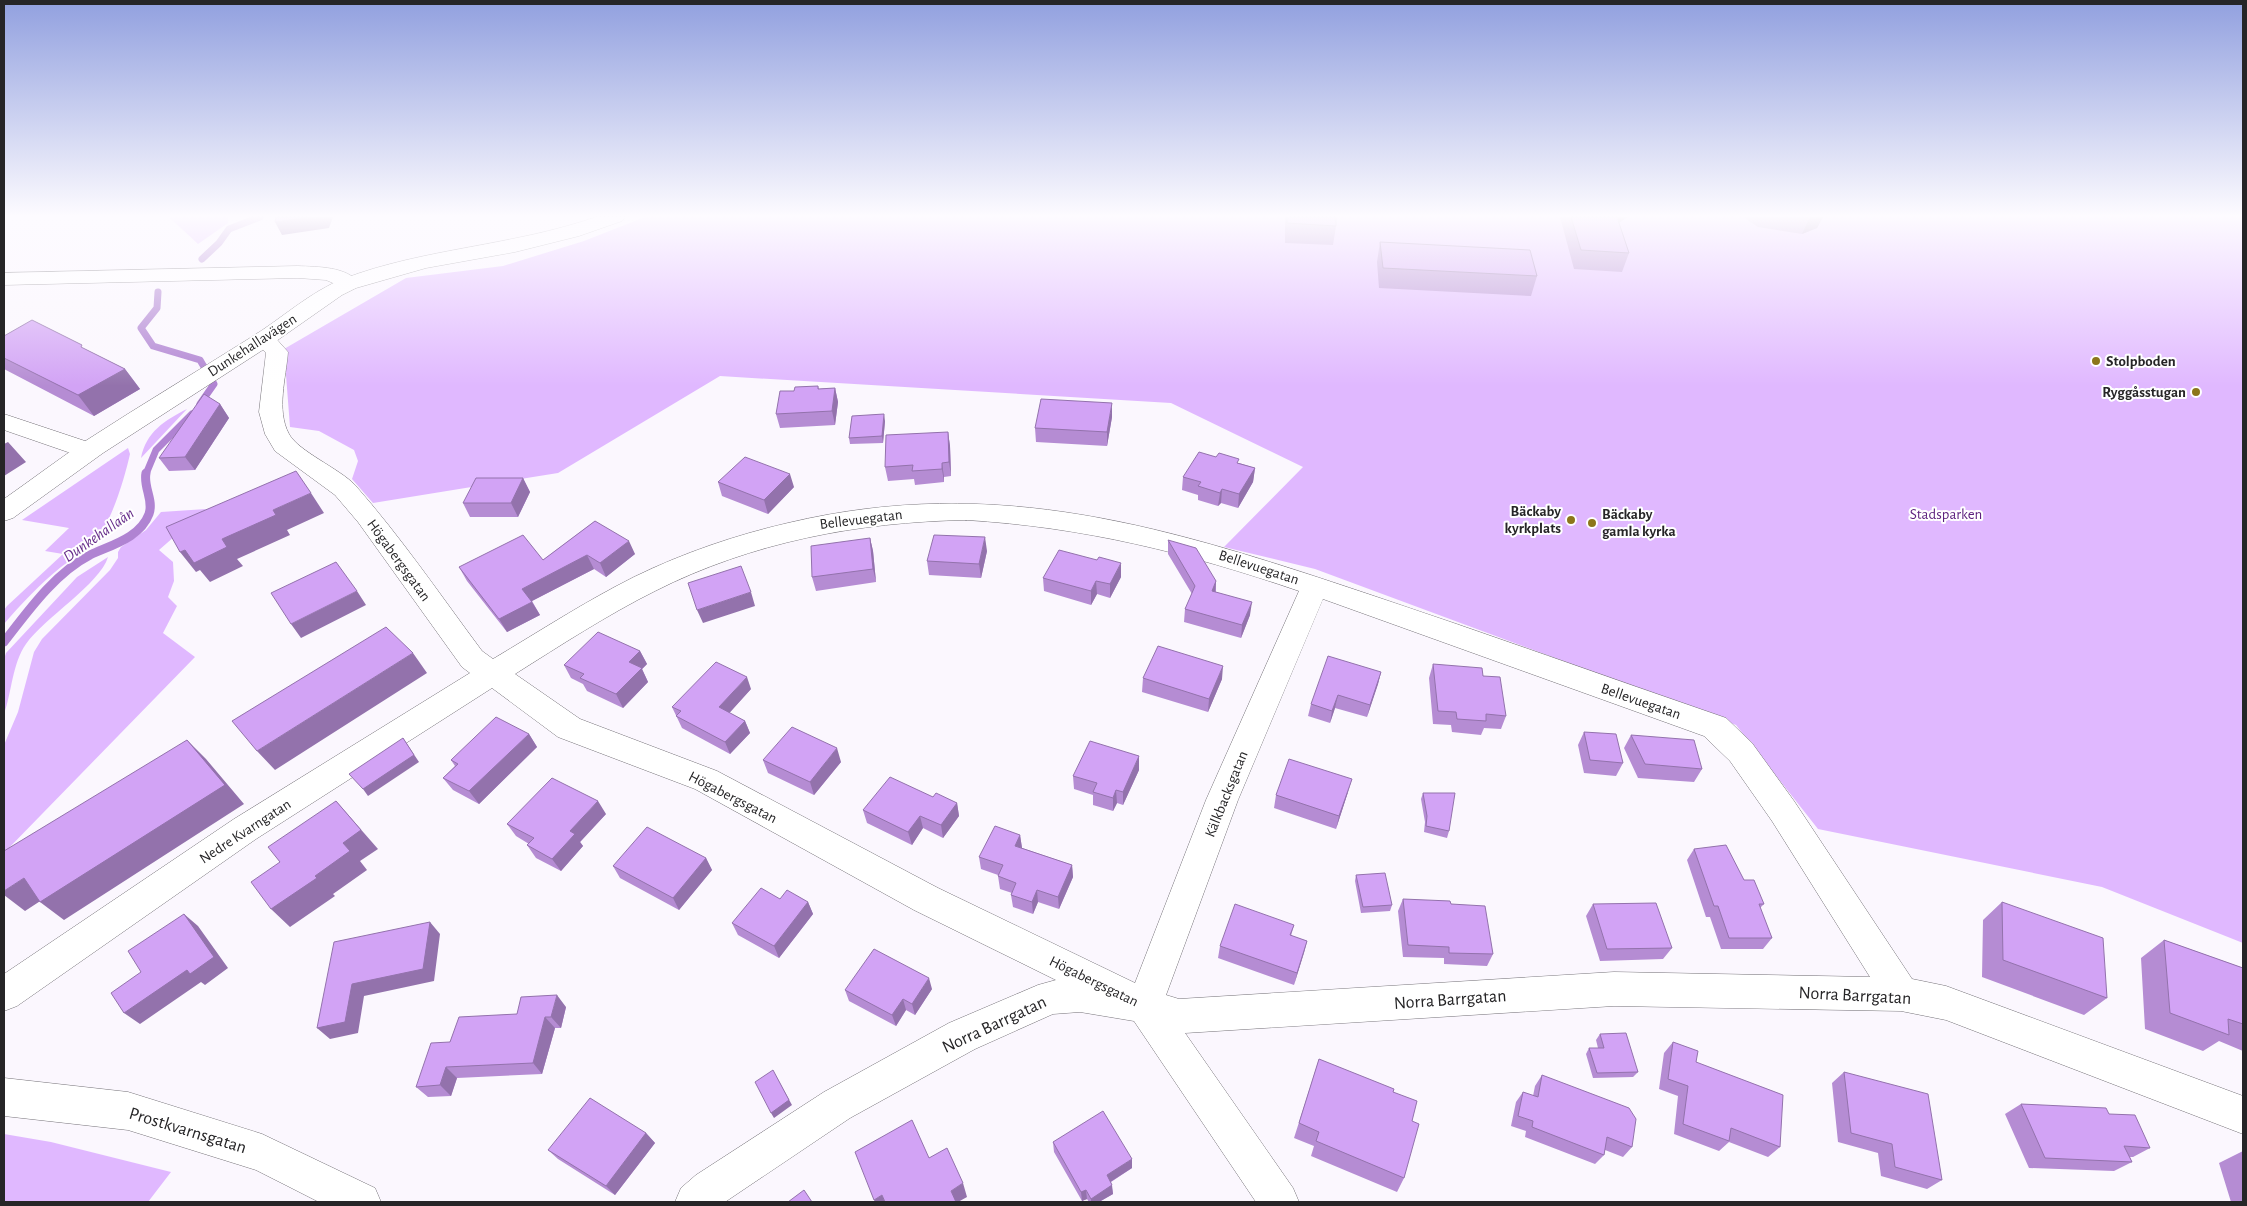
<svg xmlns="http://www.w3.org/2000/svg" width="2247" height="1206" font-family="'Alegreya Sans',sans-serif">
  <rect width="100%" height="100%" fill="#fbf7fe"/>
  <path fill="#e0b8ff" d="M169,217H228V223L198,244Z
    M645,217H2243V943L2102,887L1818,829L1736,725L1315,569L1224,547L1303,467L1171,403L720,376L558,473L373,503L352,479L358,461L354,450L319,431L290,427L284,349L406,278L503,266L584,241Z
    M187,409L141,458C146,432 165,420 187,409Z
    M128,448L130,454C124,480 111,525 92,545C83,554 71,559 61,567C40,584 21,604 4,624V610L7,606L63,554L45,551L69,528L22,520Z
    M206,509L159,550L173,562L174,581L168,597L177,606L163,633L195,657L4,853V745L18,712L34,652L42,639L110,570L118,558V552L121,547L146,530L161,512Z
    M108,557C100,584 44,618 26,644C12,664 12,692 4,714V659L6,653L77,577Z
    M4,1134L51,1142L171,1172L148,1202H4Z"/>
  <g fill="none" stroke-linecap="round" stroke-linejoin="round">
    <path stroke="#b083d2" stroke-width="7" d="M202,259L219,243L229,229L260,217
      M158,292L157,308L141,328L153,346L200,360L214,384L200,404
      M146,474L156,450L192,414"/>
    <path stroke="#b083d2" stroke-width="9" d="M4,642C28,611 55,573 90,555C111,545 140,538 149,514C154,500 143,487 146,473"/>
    <defs>
      <path id="minor" d="M298,266C318,267 347,266 360,284L356,288L349,290L326,280L298,278L4,285V273Z
        M264,332L272,334L288,352C286,378 276,410 289,434C298,451 340,469 355,485C401,537 441,596 482,651L493,659C540,631 586,601 634,577C683,553 736,535 788,523C998,473 1171,528 1368,594C1488,634 1607,677 1726,718L1752,743L1794,801L1912,979L1946,986L2243,1096V1134L1946,1020L1901,1011L1614,1006L1185,1033L1293,1188L1299,1202H1256L1134,1021L1080,1012L1053,1014L975,1049L850,1118L725,1202H675L681,1188L696,1175L824,1092L949,1023L1038,985L1056,980L914,910L695,789L558,737L492,688L256,839L17,1006L4,1011V974L234,819L470,673L462,667L358,522L335,495L275,451L265,434L259,412L266,353L253,339L256,334ZM966,520C1084,527 1188,553 1299,591L1206,800L1135,983L938,888L717,771L580,719L515,674C561,645 607,615 655,591C752,542 858,522 966,520ZM1323,599L1704,736L1730,761L1772,821L1870,977L1614,972L1179,999L1166,995L1238,800Z
        M4,414L97,445L100,451L97,457L88,459L4,430Z
        M4,1078L128,1092L262,1134L375,1188L381,1202H319L256,1170L128,1130L4,1116Z"/>
      <path id="tertiary" d="M596,217H625L622,221L579,236L515,252L426,268L356,288L342,295L272,344L103,453L13,518L4,521V499C31,480 59,459 87,440C141,405 196,372 250,338C280,320 311,291 343,279C424,248 513,246 596,217Z"/>
    </defs>
    <use href="#minor" stroke="#767379" stroke-width="1"/>
    <use href="#tertiary" stroke="#767379" stroke-width="1"/>
    <use href="#minor" fill="#fff" fill-rule="evenodd"/>
    <use href="#tertiary" fill="#fff" fill-rule="evenodd"/>
  </g>
  <path fill="#b58cd3" d="M1285,217H1336V226L1333,245L1285,243Z
    M1560,217H1628L1619,222L1629,253L1622,272L1574,269Z
    M1743,217H1823L1817,228L1802,234L1758,227Z
    M1380,242L1537,276L1531,296L1379,288L1377,262Z
    M4,336L85,349L125,369L140,389L94,416L4,369Z
    M818,386L819,389L835,388L838,402L835,425L780,428L776,414L794,391Z
    M220,404L229,418L195,470L169,471L159,458Z
    M1112,417L1107,446L1036,442L1035,428Z
    M885,421L883,443L850,444L849,438Z
    M948,432L950,446L951,476L944,477V482L915,485L914,479L888,481L885,467Z
    M1239,463L1255,468L1253,482L1238,508L1221,503L1218,506L1198,500V495L1182,490L1183,477Z
    M523,478L530,492L518,517H470L463,503Z
    M718,482L794,487L768,514L722,496Z
    M595,521L635,554L606,577L594,569L532,601L540,615L507,632L467,581L459,567L543,560Z
    M870,538L873,551L876,582L816,591L812,577Z
    M1168,540L1216,581V592L1250,615L1241,638L1184,622L1185,609L1192,594L1168,554Z
    M987,551L981,578L929,575L927,561Z
    M1097,560L1121,577L1110,598L1097,594L1091,605L1044,591L1043,578Z
    M640,651L647,664L642,669L648,682L623,708L587,691L583,684L571,678L564,665Z
    M1433,664L1506,716L1501,729L1484,728L1481,735L1452,732L1451,725L1433,724L1429,678Z
    M1381,672L1378,684L1367,717L1335,708L1330,723L1308,716L1311,704Z
    M1143,678L1222,679L1208,712L1142,692Z
    M751,689L729,713L745,721L750,733L730,754L682,728L672,707Z
    M1584,732L1623,763L1616,776L1584,773L1578,745Z
    M529,734L537,747L479,804L453,790L443,778L455,766L451,760Z
    M1631,735L1702,769L1694,782L1638,778L1624,748Z
    M763,760L841,762L814,795L768,773Z
    M1139,770L1123,805L1117,803L1113,811L1093,805V795L1074,789L1073,776Z
    M1348,792L1336,829L1274,808L1276,795Z
    M1423,793L1449,831L1447,838L1424,832L1425,822L1421,799Z
    M933,797L957,803L959,816L943,838L923,828L912,845L867,823L863,810Z
    M606,814L580,842L583,846L561,871L536,858L527,845L529,844L516,836L507,824Z
    M1020,835L1022,848L1072,865L1073,877L1059,909L1038,902L1033,914L1013,907L1011,895L1012,893L1000,889L998,876V875L981,869L979,857Z
    M1694,849L1744,880L1764,904L1760,908L1772,938L1763,949H1721L1710,917H1706L1687,860Z
    M706,858L712,870L679,910L620,878L613,866Z
    M1356,875L1392,905L1390,911L1361,913L1355,881Z
    M780,899L808,902L813,914L779,958L738,935L732,923Z
    M1403,899L1451,904L1493,954L1487,966L1444,964V958L1403,957L1398,911Z
    M2002,902L2107,998L2084,1015L1982,977L1983,920Z
    M1593,904L1672,948L1663,959L1600,961L1586,916Z
    M1294,925L1291,936L1307,941L1294,985L1218,958L1220,946Z
    M2164,940L2243,968V1051L2219,1041L2203,1051L2145,1029L2141,958Z
    M932,989L915,1015L906,1010L896,1026L849,1001L845,990Z
    M566,1007L561,1028H555L542,1074L457,1078L451,1096L428,1097L416,1087L450,1042L517,1014Z
    M1600,1034L1638,1072L1633,1077L1593,1078L1586,1054L1589,1048H1598L1596,1040Z
    M1673,1042L1696,1062L1780,1147L1768,1157L1729,1142L1719,1151L1674,1134L1678,1096L1659,1089L1664,1053Z
    M1319,1059L1393,1092L1412,1121L1404,1178L1397,1192L1311,1156L1314,1146L1294,1138Z
    M1844,1072L1942,1180L1927,1189L1881,1176L1878,1153L1838,1142L1832,1083Z
    M1542,1075L1632,1147L1623,1157L1605,1150L1604,1155L1595,1164L1525,1137L1526,1131L1511,1126L1516,1102L1523,1092L1533,1096L1535,1086Z
    M2021,1104L2109,1114L2150,1148L2133,1157H2130L2132,1162L2114,1171L2029,1168L2005,1114Z
    M646,1133L655,1143L615,1195L558,1159L548,1150Z
    M1053,1142L1132,1168L1111,1182L1113,1194L1099,1202H1089L1087,1199L1082,1201L1054,1152Z
    M2243,1151V1202H2231L2219,1163Z"/>
  <path fill="#9372ac" d="M308,217H333L329,228L282,235L275,222Z
    M1612,217H1628L1609,229Z
    M1810,217H1823L1817,228L1802,234Z
    M125,369L140,389L94,416L78,395Z
    M835,388L838,402L835,425L832,411Z
    M1112,403V417L1107,446V432Z
    M220,404L229,418L195,470L185,457Z
    M884,414L885,421L883,443L882,436Z
    M948,432L950,446L951,476L949,462Z
    M8,442L26,462L4,476V444Z
    M942,463L944,477V482L942,469Z
    M1255,468L1253,482L1238,508L1239,494Z
    M790,474L794,487L768,514L764,500Z
    M523,478L530,492L518,517L511,503Z
    M1222,489L1221,503L1218,506L1220,493Z
    M311,493L324,513L287,530L290,535L237,559L243,566L210,582L200,570L196,572L180,552L185,550L222,539L273,510Z
    M985,537L987,551L981,578L979,564Z
    M870,538L873,551L876,582L873,569Z
    M629,541L635,554L606,577L600,563Z
    M587,555L594,569L530,602L522,589Z
    M1121,563V577L1110,598V584Z
    M1096,581L1097,594L1091,605V591Z
    M1216,581L1215,594L1212,591Z
    M357,591L366,605L301,638L291,624Z
    M751,592L755,606L703,623L697,610Z
    M532,602L540,615L507,632L499,619Z
    M1252,602L1250,615L1241,638L1242,625Z
    M640,651L647,664L642,669L648,682L623,708L616,694L629,662Z
    M413,653L427,673L275,770L257,751Z
    M1223,666L1222,679L1208,712L1209,699Z
    M1381,672L1378,684L1367,717L1370,705Z
    M747,677L751,689L724,719L719,707Z
    M1338,695L1335,708L1330,723L1332,711Z
    M745,721L750,733L730,754L725,742Z
    M529,734L537,747L479,804L469,791Z
    M403,738L419,762L368,796L363,789Z
    M187,740L206,759L244,804L64,920L40,902Z
    M837,748L841,762L814,795L810,782Z
    M1139,756V770L1123,805V792Z
    M1352,779L1348,792L1336,829L1339,816Z
    M1116,790L1117,803L1113,811V798Z
    M336,801L378,849L360,861L367,870L333,894L335,896L290,927L271,909L315,876L343,843Z
    M598,801L606,814L580,842L583,846L561,871L552,859L570,831Z
    M957,803L959,816L943,838L941,825Z
    M920,816L923,828L912,845L908,832Z
    M1020,835L1022,848L1017,859L1015,846Z
    M706,858L712,870L679,910L673,898Z
    M1072,865L1073,877L1059,909L1058,897Z
    M24,878L48,896L25,911L4,895V891Z
    M1037,890L1038,902L1033,914L1032,902Z
    M808,902L813,914L779,958L774,946Z
    M184,914L198,926L228,968L205,985L201,982L140,1024L124,1013Z
    M430,922L440,934L434,981L364,996L358,1033L330,1039L317,1028L352,984Z
    M1307,941L1304,953L1294,985L1297,973Z
    M929,978L932,989L915,1015L912,1004Z
    M557,995L566,1007L561,1028L551,1017Z
    M903,999L906,1010L896,1026L892,1015Z
    M545,1017L555,1028L542,1074L533,1063Z
    M446,1067L457,1078L451,1096L440,1085Z
    M776,1076L792,1105L774,1118L771,1113Z
    M646,1133L655,1143L615,1195L606,1186Z
    M1132,1159V1168L1107,1184V1175Z
    M963,1183L967,1197L958,1202H955L951,1191Z
    M1112,1185L1113,1194L1099,1202H1091V1199Z
    M1086,1190L1087,1199L1082,1201L1081,1192Z
    M882,1195L885,1202H875L874,1200Z"/>
  <path fill="#d2a3f5" stroke="#9372ac" d="M276,217H308L275,222Z
    M1287,217H1336V226L1287,223Z
    M1571,217H1617L1629,253L1581,250Z
    M1380,242L1530,250L1537,276L1383,268Z
    M32,320L82,345L81,347L125,369L78,395L4,358V336Z
    M818,386V389L835,388L832,411L776,414L780,391H794L795,387Z
    M204,394L220,404L185,457L159,458Z
    M1041,399L1112,403L1107,432L1035,428Z
    M884,414L882,436L849,438L852,416Z
    M948,432L949,462L942,463V469L912,471L913,465L885,467L886,435Z
    M1199,452L1216,457L1219,453L1239,459L1237,463L1255,468L1239,494L1222,489L1220,493L1198,486L1201,482L1183,477Z
    M745,457L790,474L764,500L718,482Z
    M296,471L311,493L273,510L276,515L222,539L227,547L194,563L185,550L180,552L166,527Z
    M476,478H523L511,503H463Z
    M595,521L629,541L600,563L587,555L522,589L532,602L499,619L459,567L523,535L543,560Z
    M934,535L985,537L979,564L927,561Z
    M870,538L873,569L812,577L811,546Z
    M1168,540L1196,548L1216,581L1212,591L1252,602L1242,625L1185,609L1195,586Z
    M1059,550L1097,560L1099,557L1121,563L1110,584L1096,581L1091,591L1043,578Z
    M336,562L357,591L291,624L271,593Z
    M741,566L751,592L697,610L688,583Z
    M386,627L413,653L257,751L232,721Z
    M598,632L640,651L629,662L642,668L616,694L580,678L584,674L564,665Z
    M1158,646L1223,666L1209,699L1143,678Z
    M1328,656L1381,672L1370,705L1338,695L1332,711L1311,704Z
    M716,662L747,677L719,707L745,721L725,742L676,716L681,711L672,707Z
    M1433,664L1482,668L1483,676L1500,677L1506,716L1486,714V721L1457,719L1456,712L1438,711Z
    M496,717L529,734L469,791L443,778L458,764L451,760Z
    M792,727L837,748L810,782L763,760Z
    M1584,732L1616,734L1623,763L1590,760Z
    M1631,735L1694,740L1702,769L1645,764Z
    M403,738L414,755L363,789L349,774Z
    M187,740L225,785L40,902L24,878L4,891V851Z
    M1090,741L1139,756L1123,792L1116,790L1113,798L1093,792L1097,783L1073,776Z
    M1289,759L1352,779L1339,816L1276,795Z
    M890,777L933,797L936,793L957,803L941,825L920,816L908,832L863,810Z
    M552,778L598,801L570,831L575,834L552,859L527,845L534,838L507,824Z
    M1423,793H1455L1449,831L1426,826L1427,816Z
    M336,801L361,830L343,843L350,851L315,876L317,878L271,909L251,882L280,862L268,847Z
    M995,826L1020,835L1015,846L1072,865L1058,897L1037,890L1032,902L1011,895L1016,883L998,876L1003,865L979,857Z
    M647,827L706,858L673,898L613,866Z
    M1726,845L1744,880H1754L1764,904H1759L1772,938H1729L1718,906H1714L1694,849Z
    M1385,873L1392,905L1363,907L1356,875Z
    M761,888L780,899L787,890L808,902L774,946L732,923Z
    M1403,899L1450,901L1451,904L1485,906L1493,954L1449,953V947L1408,945Z
    M2002,902L2103,938L2107,998L2003,960Z
    M1656,903L1672,948L1607,949L1593,904Z
    M1235,904L1294,925L1290,935L1307,941L1297,973L1220,946Z
    M184,914L214,957L190,974L187,970L124,1013L111,993L141,972L128,951Z
    M430,922L423,969L352,984L345,1022L317,1028L334,942Z
    M2164,940L2243,968V1024L2228,1019L2229,1035L2170,1013Z
    M874,949L929,978L912,1004L903,999L892,1015L845,990Z
    M557,995L551,1017H545L533,1063L446,1067L440,1085L416,1087L431,1043L450,1042L459,1017L517,1014L521,997Z
    M1626,1033L1638,1072L1597,1073L1589,1048H1604L1600,1034Z
    M1673,1042L1698,1051L1696,1062L1783,1095L1780,1147L1731,1128L1729,1141L1683,1124L1688,1086L1668,1079Z
    M1319,1059L1394,1089L1393,1092L1417,1101L1412,1121L1419,1124L1404,1178L1316,1141L1319,1132L1299,1123Z
    M773,1070L789,1100L771,1113L755,1082Z
    M1844,1072L1928,1094L1942,1180L1895,1167L1892,1144L1851,1133Z
    M1542,1075L1629,1108L1636,1119L1632,1147L1607,1137L1604,1155L1532,1127L1533,1121L1518,1116L1523,1092L1538,1097Z
    M590,1098L646,1133L606,1186L548,1150Z
    M2021,1104L2106,1108L2109,1114L2135,1115L2150,1148L2124,1146L2132,1162L2045,1158Z
    M1103,1111L1132,1159L1107,1175L1112,1185L1091,1199L1086,1190L1081,1192L1053,1142Z
    M912,1120L929,1158L947,1148L963,1183L951,1191L956,1202H885L882,1195L874,1200L855,1152Z
    M804,1190L812,1202H788Z"/>
  <linearGradient id="sky" x2="0" y2="1"><stop stop-color="#91a0df"/><stop offset="0.56" stop-color="#fdfbff"/><stop offset="1" stop-color="#fdfbff" stop-opacity="0"/></linearGradient>
  <rect width="2247" height="386" fill="url(#sky)"/>
  <g fill="#8c761a" stroke="#fff" stroke-width="2">
    <circle cx="2096" cy="361" r="5"/>
    <circle cx="2196" cy="392" r="5"/>
    <circle cx="1571" cy="520" r="5"/>
    <circle cx="1592" cy="523" r="5"/>
  </g>
  <g text-anchor="middle" stroke-width="4" stroke-linejoin="round" paint-order="stroke">
    <g font-size="15" fill="#262527" stroke="#fff">
      <text transform="translate(252 345) rotate(-33)" y="5">Dunkehallavägen</text>
      <text transform="translate(861 519) rotate(-7)" y="5">Bellevuegatan</text>
      <text transform="translate(399 560) rotate(54)" y="5">Högabergsgatan</text>
      <text transform="translate(1259 567) rotate(18)" y="5">Bellevuegatan</text>
      <text transform="translate(1641 701) rotate(19)" y="5">Bellevuegatan</text>
      <text transform="translate(1226 794) rotate(-68)" y="5">Kälkbacksgatan</text>
      <text transform="translate(733 797) rotate(27)" y="5">Högabergsgatan</text>
      <text transform="translate(245 831) rotate(-33)" y="5">Nedre Kvarngatan</text>
      <text transform="translate(1094 981) rotate(26)" y="5">Högabergsgatan</text>
    </g>
    <g font-size="15" font-weight="bold" fill="#262527" stroke="#fff" text-anchor="start">
      <text x="2106" y="366">Stolpboden</text>
      <text x="2186" y="397" text-anchor="end">Ryggåsstugan</text>
      <text x="1561" y="516" text-anchor="end">Bäckaby<tspan x="1561" dy="17">kyrkplats</tspan></text>
      <text x="1602" y="519">Bäckaby<tspan x="1602" dy="17">gamla kyrka</tspan></text>
    </g>
    <g font-size="15" fill="#5b1f7d" stroke="#fff">
      <text x="1946" y="519">Stadsparken</text>
    </g>
    <g font-size="16" font-style="italic" fill="#652b89" stroke="#fff">
      <text transform="translate(98 534) rotate(-35)" y="6">Dunkehallaån</text>
    </g>
    <g font-size="18" fill="#262527" stroke="#fff">
      <text transform="translate(1855 995) rotate(3)" y="6">Norra Barrgatan</text>
      <text transform="translate(1450 999) rotate(-4)" y="6">Norra Barrgatan</text>
      <text transform="translate(994 1024) rotate(-25)" y="6">Norra Barrgatan</text>
      <text transform="translate(188 1130) rotate(17)" y="6">Prostkvarnsgatan</text>
    </g>
  </g>
  <rect width="2247" height="1206" fill="none" stroke="#262527" stroke-width="10"/>
</svg>
